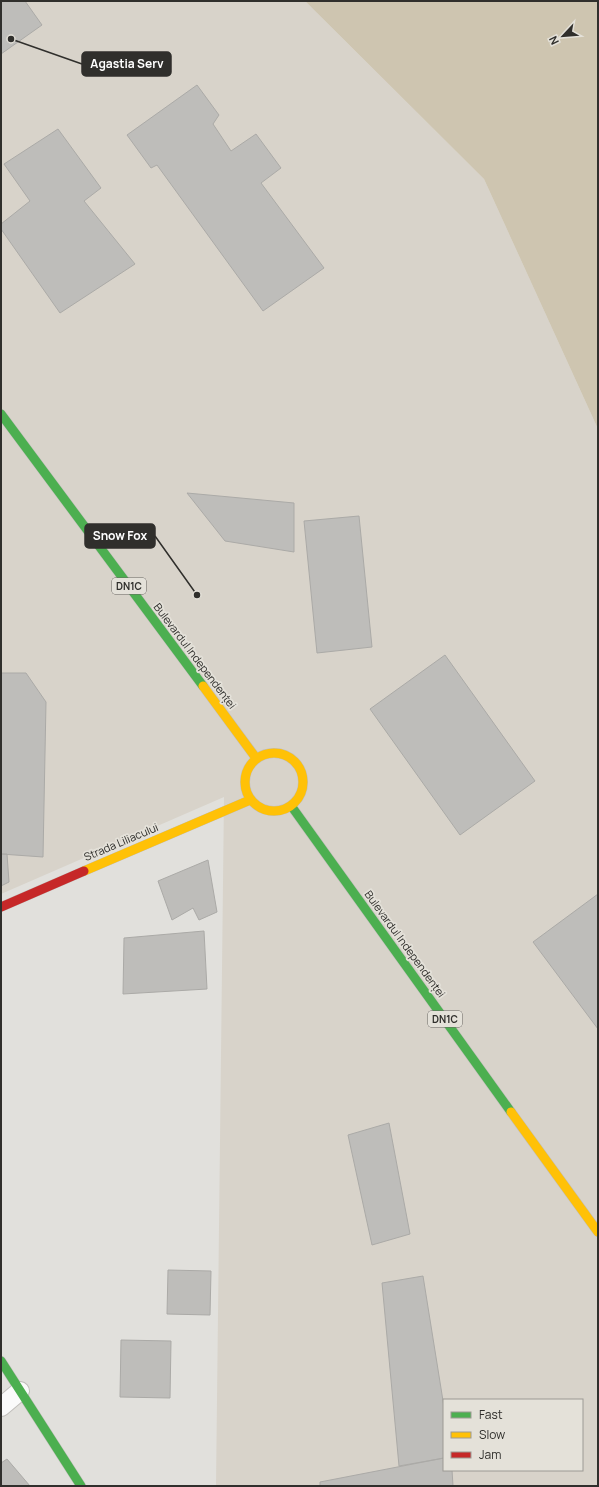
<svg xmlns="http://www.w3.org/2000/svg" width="599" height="1487" font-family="Manrope,sans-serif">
  <rect width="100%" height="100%" fill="#e1e0dc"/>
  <path fill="#d8d3ca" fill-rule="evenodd" d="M1,1H305L484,179L598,429V1486H216L224,797L1,894ZM444,1400H582V1470H444Z"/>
  <path fill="#cec5b0" d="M305,1H598V429L484,179Z"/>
  <path fill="#bebdba" stroke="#abaaa7" d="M1,1H25L42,25L1,54Z
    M197,85L219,115L213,124L231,151L256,134L281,168L261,183L324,268L263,311L157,165L151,168L127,135Z
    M58,129L101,188L84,201L135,264L60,313L1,229V224L30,201L4,164Z
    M187,493L294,503V552L225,541Z
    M359,516L372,647L317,653L304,521Z
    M445,655L535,781L460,835L370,709Z
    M1,673H26L46,702L43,857L1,854Z
    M1,854H7L9,882L1,886Z
    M208,860L217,912L199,920L193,908L172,920L158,881Z
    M598,894V1029L533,942Z
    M204,931L207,989L123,994L124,938Z
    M389,1123L410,1234L372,1245L348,1135Z
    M168,1270L211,1271L210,1315L167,1314Z
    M423,1276L444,1407V1458L399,1466L382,1283Z
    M121,1340L171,1341L170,1398L120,1397Z
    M444,1458V1470H452L453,1486H320V1482Z
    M7,1459L30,1486H1V1463Z"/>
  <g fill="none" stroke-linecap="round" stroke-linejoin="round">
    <defs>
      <path id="lane" d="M1,1407L20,1391"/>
      <path id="fast" d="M1,414L203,686
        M292,807L511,1112
        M1,1361L81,1486"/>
      <path id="slow" d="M203,686L256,758
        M245 782a29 29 0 1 1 58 0a29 29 0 1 1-58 0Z
        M84,871L250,800
        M511,1112L598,1232"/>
      <path id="jam" d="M1,907L84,871"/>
    </defs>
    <use href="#lane" stroke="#c0bebb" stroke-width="20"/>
    <use href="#fast" stroke="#c0bebb" stroke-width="10"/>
    <use href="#slow" stroke="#c0bebb" stroke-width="10"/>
    <use href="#jam" stroke="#c0bebb" stroke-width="10"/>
    <use href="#lane" stroke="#fafafa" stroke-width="18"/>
    <use href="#fast" stroke="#4caf50" stroke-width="9"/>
    <use href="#slow" stroke="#ffc107" stroke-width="9"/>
    <use href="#jam" stroke="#c62828" stroke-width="9"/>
  </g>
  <g text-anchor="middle" stroke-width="3.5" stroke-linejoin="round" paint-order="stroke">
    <g fill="#e4e1d9" stroke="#666460" stroke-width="1">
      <rect x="112" y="578" width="34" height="16" rx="3"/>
      <rect x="428" y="1011" width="34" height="16" rx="3"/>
    </g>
    <g font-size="10" font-weight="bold" fill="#302f2c">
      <text x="129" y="590">DN1C</text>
      <text x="445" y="1023">DN1C</text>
    </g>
    <g font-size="11" fill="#302f2c" stroke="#e4e1d9">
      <text transform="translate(195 656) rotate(53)" y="4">Bulevardul Independenței</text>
      <text transform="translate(121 842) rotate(-23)" y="4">Strada Liliacului</text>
      <text transform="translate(405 944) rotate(54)" y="4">Bulevardul Independenței</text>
    </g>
  </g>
  <path fill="none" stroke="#302f2c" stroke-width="1.5" d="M11 39L82 64M197 595L155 536"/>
  <g fill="#302f2c" stroke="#e4e1d9" stroke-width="1.5">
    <circle cx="11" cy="39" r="4"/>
    <circle cx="197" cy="595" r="4"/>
  </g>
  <g fill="#302f2c" stroke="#302f2c" stroke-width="1.5">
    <rect x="82" y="52" width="89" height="24" rx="4"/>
    <rect x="85" y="524" width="70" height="24" rx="4"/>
  </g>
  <g font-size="12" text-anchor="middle" font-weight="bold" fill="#fff">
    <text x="127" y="68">Agastia Serv</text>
    <text x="120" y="540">Snow Fox</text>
  </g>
  <rect width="599" height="1487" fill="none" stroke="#302f2c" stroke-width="4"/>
  <rect x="443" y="1399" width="140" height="72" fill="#e4e1d9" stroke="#9c9a94"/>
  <rect x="451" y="1412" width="20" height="6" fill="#4caf50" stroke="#9c9a94"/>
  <text x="479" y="1419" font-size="12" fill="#302f2c">Fast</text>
  <rect x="451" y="1432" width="20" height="6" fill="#ffc107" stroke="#9c9a94"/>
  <text x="479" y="1439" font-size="12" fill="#302f2c">Slow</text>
  <rect x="451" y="1452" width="20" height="6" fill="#c62828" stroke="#9c9a94"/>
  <text x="479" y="1459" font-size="12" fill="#302f2c">Jam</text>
  <g transform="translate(563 36) rotate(244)" stroke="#e4e1d9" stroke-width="3" paint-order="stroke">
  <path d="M0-3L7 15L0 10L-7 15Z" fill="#302f2c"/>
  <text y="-6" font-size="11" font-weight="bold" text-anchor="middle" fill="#302f2c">N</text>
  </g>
</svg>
